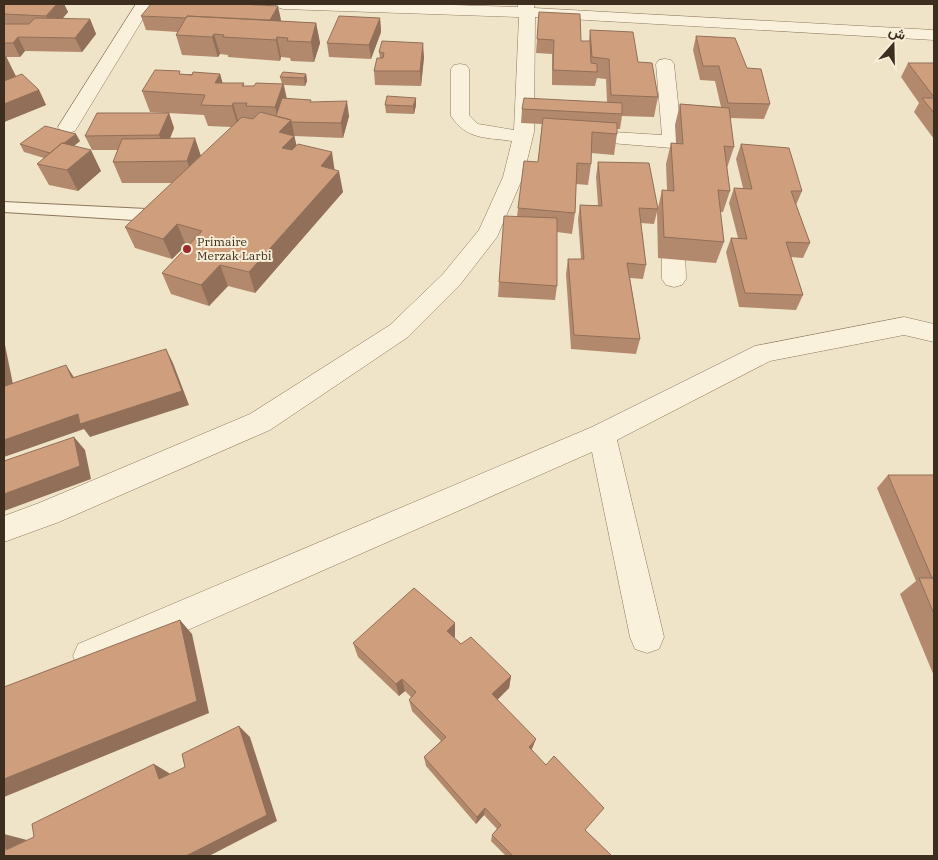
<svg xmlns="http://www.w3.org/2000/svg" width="938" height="860" font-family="'IBM Plex Serif',Vazirmatn,serif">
  <rect width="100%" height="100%" fill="#f0e4c8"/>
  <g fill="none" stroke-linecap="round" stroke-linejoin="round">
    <defs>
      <path id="lane" d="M4,202L167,210L173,212L176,216L173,220L167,222L4,212Z"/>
      <path id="street" d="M136,4H152L75,131L68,133L61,131L58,127Z
        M275,4H419L518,7V4H534V8L934,30V40L535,17L534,132L523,177L497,237L459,286L408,337L270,430L59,522L4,542V516L39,503L250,414L390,325L443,274L479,230L503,177L512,141C485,137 467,140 451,116V69L454,65L460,64L466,65L469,69V115L478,124L514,130L519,17L283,9L277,7Z
        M665,59L671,60L674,64L682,142L679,146L672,148L573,140L570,136L573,132L580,130L662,135L656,64L659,60Z
        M673,214L681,216L684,221L686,279L682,285L674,287L666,285L662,279V221L665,216Z
        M904,317L934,324V342L904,335L770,361L617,440L664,637L659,649L647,653L635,649L630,637L592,452L90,673L78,668L73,656L78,644L592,427L755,346Z"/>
    </defs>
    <use href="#lane" stroke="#8d765c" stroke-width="2"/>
    <use href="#street" stroke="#8d765c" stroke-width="1"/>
    <use href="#lane" fill="#faf1dc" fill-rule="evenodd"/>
    <use href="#street" fill="#faf1dc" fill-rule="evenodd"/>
  </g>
  <path fill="#b2896c" d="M4,4H64L68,12L62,19H90L96,34L82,52L25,51L20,57H6L16,76L39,90L46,105L4,122Z
    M539,12L581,41H589L590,30L638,62L658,97L654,117L622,116L620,129H617V134L614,155L591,153V164L588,185L576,184L575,213L572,234L557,232V286L555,300L498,297L499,282L517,217L518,208L538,162L542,124L521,123L522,109L607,102L606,79L597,78L595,86L552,85V54L536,53Z
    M141,16L281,20L280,21L316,23L320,43L314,62L291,61L290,58L281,57L280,61L228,57V55L220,54L218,57L182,55L176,35L178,32L146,30Z
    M380,18L381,32L371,59L329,57L327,43Z
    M696,36L747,68L770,104L764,119L730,118L734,147L727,168L730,191L723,212H720L724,242L716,263L658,258L657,212L654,224L641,223L646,265L643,279L630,278L640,339L636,354L571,349L566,274L568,259H581L578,219L580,205H598L596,177L598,162L658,208L662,190H667L666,164L671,143H676L675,125L680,104L721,107L715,81L700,80L693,50Z
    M379,52L424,57L421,86L375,85L374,71L380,58Z
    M908,63H934V139L914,112L919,103L901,77Z
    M181,74H220L222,83H244V86H254L282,84L280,77L306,74L307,81L305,86L284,85L287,99L311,102L349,116L343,138L294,136L296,146L335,170L343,192L255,293L228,286L209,306L171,294L162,273L188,246L186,245L172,259L135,248L125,227L172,183H122L113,162L118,150H92L85,136L169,113L174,128L170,139L201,156L232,127L208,126L204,115L150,112L142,91Z
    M385,105H416L414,114L386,113Z
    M80,141L74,146L101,171L78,191L49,185L37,164L44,158L24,152L20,144Z
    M741,144L802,191L796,205L810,243L803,258L791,257L803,295L796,310L739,307L726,252L731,238H738L729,203L734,188H743L736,159Z
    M888,475H934V676L900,594L916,581L877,488Z
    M455,637L454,638L461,644L511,676L509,688L497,700L532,749V750L585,830L612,856H506L491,841L492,835L497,829L484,815L476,824L426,766L424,757L441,741L412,711L409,700L411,697L405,691L399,696L358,657L353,643Z"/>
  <path fill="#916f58" d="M57,4H64L68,12L53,30L46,16Z
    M278,6L281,20L271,37L268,23Z
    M380,18L381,32L371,59L369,45Z
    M90,19L96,34L82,52L75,38Z
    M316,23L320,43L314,62L311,42Z
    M214,34L220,54L218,57L212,37Z
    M18,37L25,51L20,57L13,43Z
    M277,37L281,57L280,61L276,40Z
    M423,43L424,57L421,86L420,71Z
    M6,56L16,77L4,82V57Z
    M220,74L226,94L215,83Z
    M306,74L307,81L305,86L304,78Z
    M283,84L288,105L279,121L275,107Z
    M39,90L46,105L4,122V104Z
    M416,98V105L414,114L413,106Z
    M347,101L349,116L343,138L341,123Z
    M233,103L239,124L238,127L232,106Z
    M169,113L174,128L165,150L159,135Z
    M291,120L299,157L283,148L279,132Z
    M76,134L80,141L55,161L51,153Z
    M195,138L202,159L195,182L187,161Z
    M91,150L101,171L78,191L67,170Z
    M332,152L335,173L321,166Z
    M339,171L343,192L255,293L249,272Z
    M177,224L186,245L172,259L163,239Z
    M220,265L228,286L209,306L201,285Z
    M4,340L16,399L5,386L4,379Z
    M166,349L173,363L189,405L90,437L84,429L4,457V440Z
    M66,365L75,379L72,378Z
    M74,437L85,450L91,479L4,511V494Z
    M180,620L192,634L209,713L4,797V779Z
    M455,623V637L448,645L447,631Z
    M511,676L509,688L491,706L492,694Z
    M402,679L405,691L399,696L396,684Z
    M239,726L250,737L277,821L209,856H186Z
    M536,739L532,749L526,757L529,747Z
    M154,764L169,773L174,788L159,779Z
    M485,808L484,815L476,824L477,817Z
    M4,834L27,840L6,850Z"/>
  <path fill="#cf9f7d" stroke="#916f58" d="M4,4H57L46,16L4,14Z
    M151,4H239L278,6L270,20L187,16L186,18L141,16Z
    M539,12L580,14L581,41H590L591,63L597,64V72L553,70L554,40L537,39Z
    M187,16L316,23L311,42L287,41L288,38L277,37L276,40L223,37L224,35L214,34L212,37L176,35Z
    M339,16L380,18L369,45L327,43Z
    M35,18L90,19L75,38L18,37L13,43H4V24H29Z
    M590,30L633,32L638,62L652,63L658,97L611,95L609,59L592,57Z
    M696,36L735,38L747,68L761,69L770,104L728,103L719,66H703Z
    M382,41L423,43L420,71H374L377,58H383L384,53L379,52Z
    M908,63H934V97Z
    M155,70L180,71L179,74L192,75L193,72L220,74L215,83H244L242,86H254L256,83L283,84L275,107L246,106L247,103H233L232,106L201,105L205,95L142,91Z
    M283,72L306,74L304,78L280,77Z
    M22,74L39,90L4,104V81Z
    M387,96L416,98L413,106L385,105Z
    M282,98L311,100L310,102L347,101L341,123L291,122V120L276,116Z
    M524,98L622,103V114L522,109Z
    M922,98H934V113Z
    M680,104L729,108L734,147L724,146L730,191L718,190L724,242L664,237L662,190L674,191L671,143L683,144Z
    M260,112L291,120L279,132L294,136L282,148L292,150L298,144L332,152L321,166L339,171L249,272L220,265L201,285L162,273L202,231L177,224L163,239L125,227L242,117L253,119Z
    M97,113H169L159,135L85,136Z
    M543,118L617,123V134L592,132L591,164L577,163L575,213L518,208L524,161L538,162Z
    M45,126L76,134L64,143H62L50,153L20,144Z
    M195,138L187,161L113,162L122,139Z
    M62,143L91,150L67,170L37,164Z
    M741,144L789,148L802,191H791L810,243L786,242L803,295L745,293L731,238L747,239L734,188L752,189Z
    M598,162L649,163L658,209L639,208L646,265L627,263L640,339L574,335L568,259H584L580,205L602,206Z
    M504,216L557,218V286L499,282Z
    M166,349L182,391L80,424L78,414L4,440V379L5,386L66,365L72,378Z
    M74,437L80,466L4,494V461Z
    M888,475H934V578H932Z
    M919,578H934V614Z
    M414,588L455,623L447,631L461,644L471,637L511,676L492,694L536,739L529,747L546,765L554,756L604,808L585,830L612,856H513L492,835L501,825L485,808L477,817L424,757L446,737L409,700L416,692L402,679L396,684L353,643Z
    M180,620L197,701L4,779V687Z
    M239,726L267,815L186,856H4V834L6,850L34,837L32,824L154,764L159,779L185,767L182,754Z"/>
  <circle fill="#9e2a2b" stroke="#f7eed8" stroke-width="2" cx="187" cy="249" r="5"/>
  <g text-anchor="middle" stroke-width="4" stroke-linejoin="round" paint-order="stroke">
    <g font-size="12" fill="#3d2e20" stroke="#f7eed8" text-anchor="start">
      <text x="197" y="246">Primaire<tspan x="197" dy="14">Merzak Larbi</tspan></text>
    </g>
  </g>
  <rect width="938" height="860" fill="none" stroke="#3d2e20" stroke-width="10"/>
  <g transform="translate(893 45) rotate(20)" stroke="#f7eed8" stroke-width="4" paint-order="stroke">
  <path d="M0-4L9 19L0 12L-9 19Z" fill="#3d2e20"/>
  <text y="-8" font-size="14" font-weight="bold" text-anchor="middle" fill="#3d2e20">ش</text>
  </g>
</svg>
